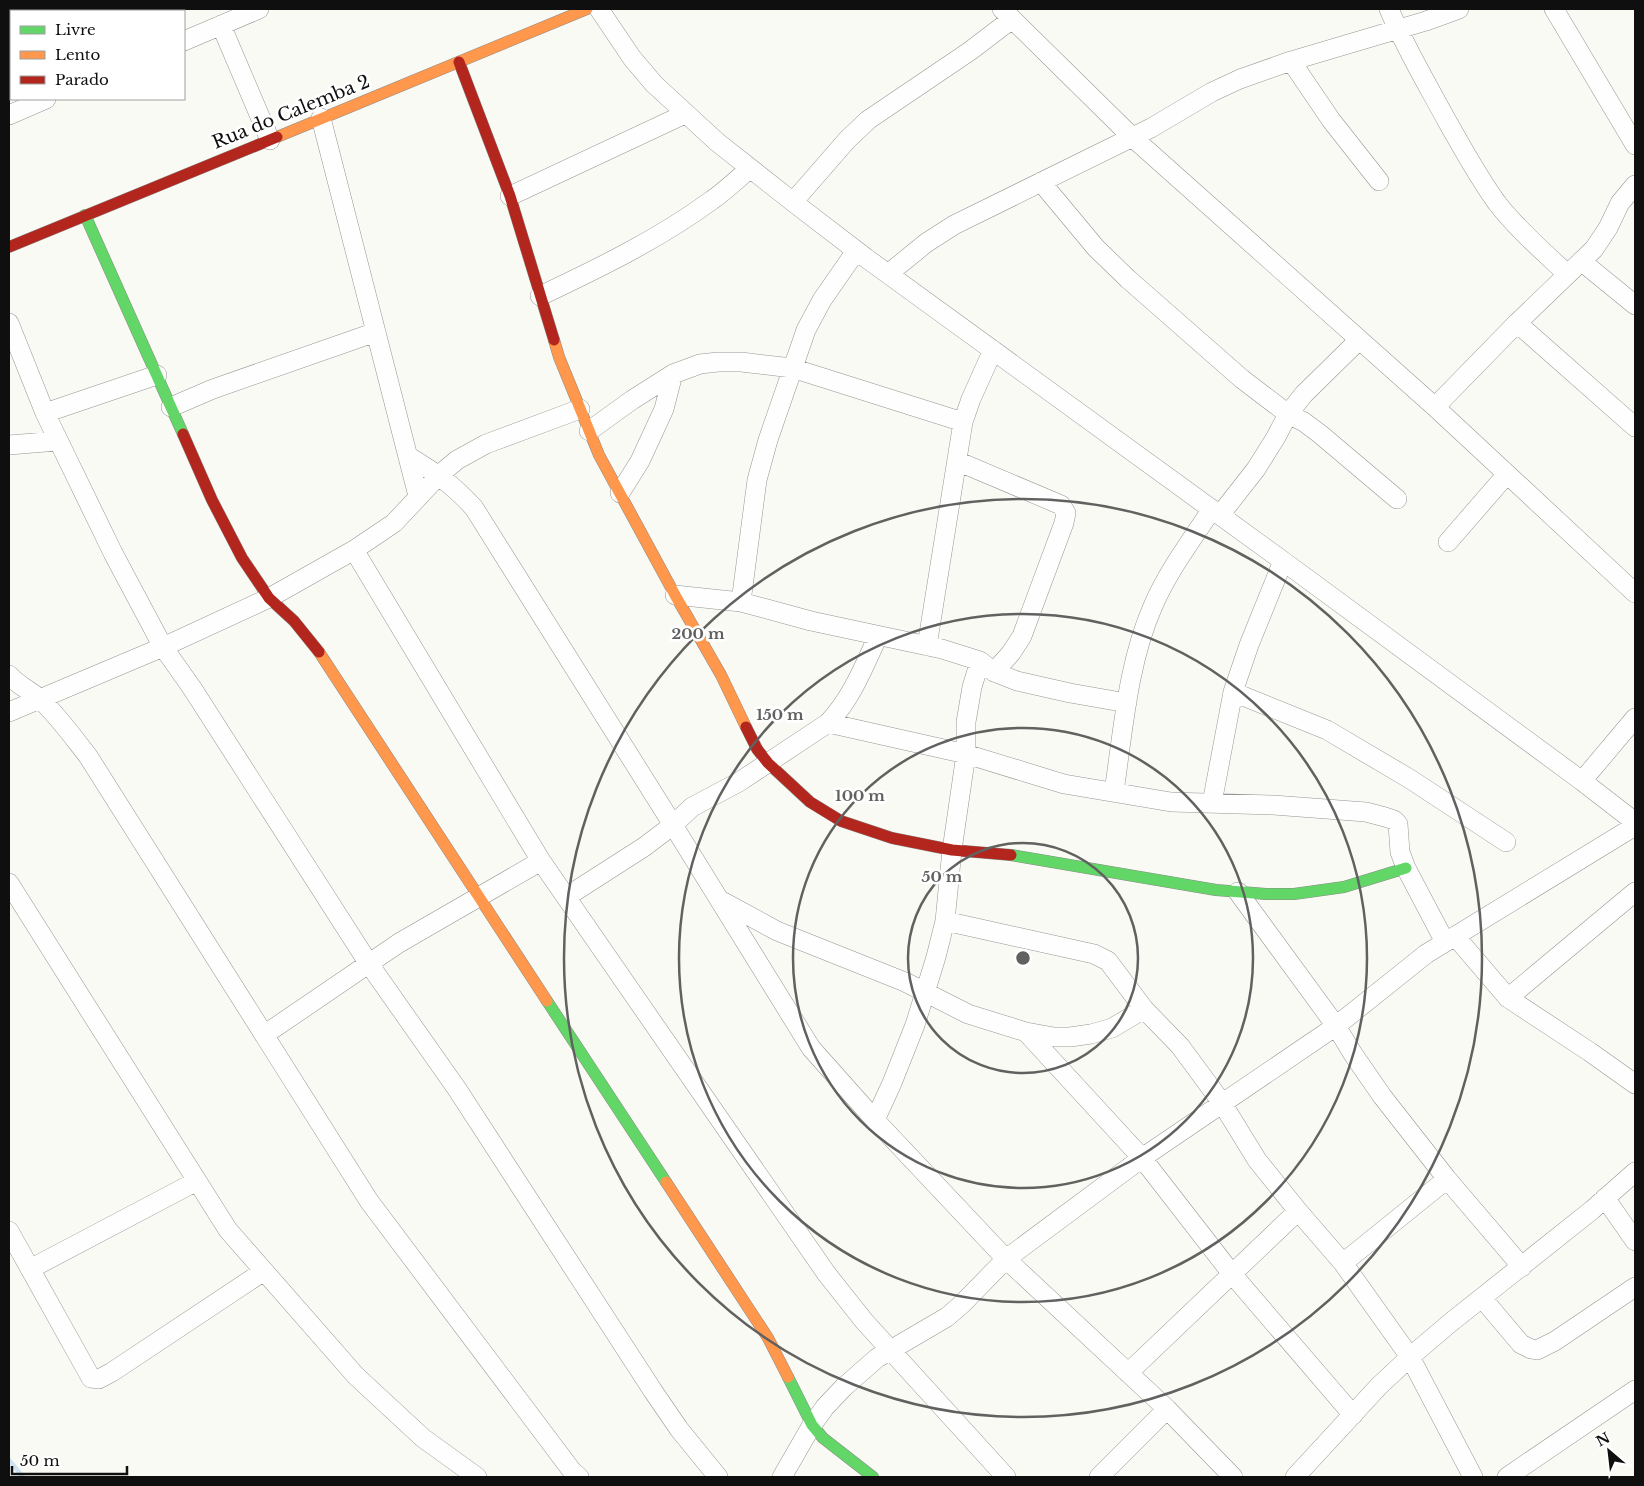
<svg xmlns="http://www.w3.org/2000/svg" width="1644" height="1486" font-family="'Libre Baskerville',serif">
  <rect width="100%" height="100%" fill="#fafaf5"/>
  <g fill="none" stroke-linecap="round" stroke-linejoin="round">
    <path stroke="#cee2f2" stroke-width="4.5" d="M9,1460L23,1477"/>
    <defs>
      <path id="street" d="M33,9L34,11
        M599,9L632,58L654,84L717,142L793,202L866,258L1283,561L1582,781L1635,822
        M1002,9L1131,136L1435,407L1635,593
        M1389,9C1405,47 1427,84 1447,121C1463,149 1478,177 1497,203C1517,229 1543,251 1567,274
        M1554,9L1635,145
        M221,25L270,140
        M184,41L259,9
        M1291,61L1331,120L1379,181
        M9,115L46,99
        M321,118L418,496
        M1041,182L1096,248L1128,279L1242,379L1288,414L1304,422L1320,434L1397,499
        M510,196L685,114
        M793,202L847,140L868,120L970,51L1012,19
        M1581,261L1635,305
        M888,274L926,243L954,225L1151,128L1212,92L1240,79L1291,61L1426,21L1459,9
        M540,296C599,268 659,239 712,200C725,191 738,179 750,168
        M9,323L45,413L113,553L163,647L192,688L369,964L457,1089L653,1391L679,1429L718,1477
        M1517,323L1635,427
        M171,407L213,389L376,332
        M1435,407L1517,323L1594,249L1608,228L1620,203L1635,185
        M45,413L157,375
        M589,431L632,400L673,374L700,364L718,362H741L792,368L963,422
        M9,445L58,441
        M408,456C436,473 452,484 474,508L673,825L811,1048L875,1120L1006,1259L1167,1409L1233,1477
        M957,461L1061,505L1066,513L1064,523L1022,636L1011,653L994,672
        M620,493L640,461L664,409L673,374
        M1220,515L1256,469L1276,437L1288,414L1304,394L1359,340
        M1448,542L1507,474
        M354,550L541,861L826,1273L864,1321L1006,1477
        M675,595L741,602L811,621L942,649L980,661L994,672L1017,681L1070,693L1127,703
        M741,602L757,480L768,440L806,330L822,300L856,251
        M927,646L963,422L971,399L993,350
        M9,675C17,685 30,690 40,699C58,716 73,737 88,756L369,1201L572,1471L579,1477
        M1233,692L1327,730L1410,779L1506,842
        M9,712L163,647L269,598L354,550L394,523L439,475L457,460L486,444L580,409
        M828,723L966,754L1064,784L1171,802L1273,805L1366,812L1385,817L1394,820L1398,824L1400,852L1406,868L1445,942
        M1582,781L1635,718
        M1114,792C1123,731 1128,662 1153,606C1168,571 1191,541 1212,509
        M1212,803L1233,692L1249,645L1283,561
        M9,883L228,1230L356,1376L423,1438L477,1477
        M1238,892L1336,1026L1353,1054L1382,1096L1447,1179L1522,1267
        M566,897L644,847L673,825L692,807L739,782L828,723C852,698 864,666 878,636
        M720,900L777,931L905,982L968,1014L1026,1032L1054,1037H1070L1091,1034L1112,1028L1144,1009
        M945,921L1094,954L1108,961L1144,1009L1180,1046L1222,1103L1257,1160L1298,1211L1343,1263L1410,1357L1473,1477
        M1455,936L1508,998L1590,1052L1635,1084
        M1508,998L1635,892
        M1026,1032L1142,1158L1232,1274L1353,1415
        M264,1035L399,943L541,861
        M875,1120L892,1083L915,1025L936,957L945,921L952,850L966,754V722L972,687L980,661
        M1605,1198L1635,1241
        M9,1231L91,1378L99,1379L112,1372L264,1271
        M1343,1263L1447,1179
        M30,1269L197,1181
        M1482,1298L1521,1344L1531,1349L1537,1350L1555,1341L1635,1287
        M1128,1373L1298,1211
        M782,1477L812,1425L825,1407L844,1387L877,1358L947,1317L962,1304L1006,1259L1142,1158L1336,1026L1426,954L1635,826
        M1099,1477L1167,1409
        M1295,1477L1379,1386L1410,1357L1450,1323L1592,1210L1635,1172
        M1507,1477L1635,1390"/>
      <path id="fast" d="M85,215L183,434
        M1011,855L1216,890L1266,894H1294L1344,887L1406,868
        M547,1001L666,1182
        M788,1377L812,1425L823,1438L873,1477"/>
      <path id="slow" d="M277,137L587,9
        M554,340L559,357L599,455L675,595L721,675L746,727
        M319,652L547,1001
        M666,1182L768,1338L788,1377"/>
      <path id="jam" d="M459,62L510,196L554,340
        M9,247L277,137
        M183,434L212,500L242,558L269,598L294,621L319,652
        M746,727L757,749L768,763L810,802L841,821L892,838L952,850L1011,855"/>
    </defs>
    <use href="#street" stroke="#959593" stroke-width="20"/>
    <use href="#fast" stroke="#8b8b89" stroke-width="12"/>
    <use href="#slow" stroke="#8b8b89" stroke-width="12"/>
    <use href="#jam" stroke="#8b8b89" stroke-width="12"/>
    <use href="#street" stroke="#fefefe" stroke-width="19"/>
    <use href="#fast" stroke="#63d668" stroke-width="11"/>
    <use href="#slow" stroke="#ff974d" stroke-width="11"/>
    <use href="#jam" stroke="#b3261e" stroke-width="11"/>
  </g>
  <g fill="none" stroke="#616160" stroke-width="2.5">
    <circle cx="1023" cy="958" r="115"/>
    <circle cx="1023" cy="958" r="230"/>
    <circle cx="1023" cy="958" r="344"/>
    <circle cx="1023" cy="958" r="459"/>
  </g>
  <g text-anchor="middle" stroke-width="5" stroke-linejoin="round" paint-order="stroke">
    <g font-size="18" fill="#0f0f0f" stroke="#fff">
      <text transform="translate(291 112) rotate(-22)" y="6">Rua do Calemba 2</text>
    </g>
  </g>
  <circle cx="1023" cy="958" r="8" fill="#616160" stroke="#fff" stroke-width="2.5"/>
  <g font-size="15" text-anchor="middle" font-weight="bold" fill="#616160" stroke="#fff" stroke-width="5" stroke-linejoin="round" paint-order="stroke">
    <text x="698" y="639">200 m</text>
    <text x="780" y="720">150 m</text>
    <text x="860" y="801">100 m</text>
    <text x="942" y="882">50 m</text>
  </g>
  <rect width="1644" height="1486" fill="none" stroke="#0f0f0f" stroke-width="20"/>
  <rect x="10" y="10" width="175" height="90" fill="#ffffff" stroke="#9f9f9f"/>
  <rect x="20" y="26" width="25" height="8" fill="#63d668" stroke="#9f9f9f"/>
  <text x="55" y="35" font-size="15" fill="#0f0f0f">Livre</text>
  <rect x="20" y="51" width="25" height="8" fill="#ff974d" stroke="#9f9f9f"/>
  <text x="55" y="60" font-size="15" fill="#0f0f0f">Lento</text>
  <rect x="20" y="76" width="25" height="8" fill="#b3261e" stroke="#9f9f9f"/>
  <text x="55" y="85" font-size="15" fill="#0f0f0f">Parado</text>
  <g transform="translate(1609 1451) rotate(332)" stroke="#ffffff" stroke-width="4" paint-order="stroke">
  <path d="M0-4L9 19L0 12L-9 19Z" fill="#0f0f0f"/>
  <text y="-8" font-size="14" font-weight="bold" text-anchor="middle" fill="#0f0f0f">N</text>
  </g>
  <path d="M12 1466v8h115v-8" fill="none" stroke="#0f0f0f" stroke-width="2.5"/>
  <text x="20" y="1466" font-size="15" fill="#0f0f0f" stroke="#ffffff" stroke-width="4" paint-order="stroke">50 m</text>
</svg>
